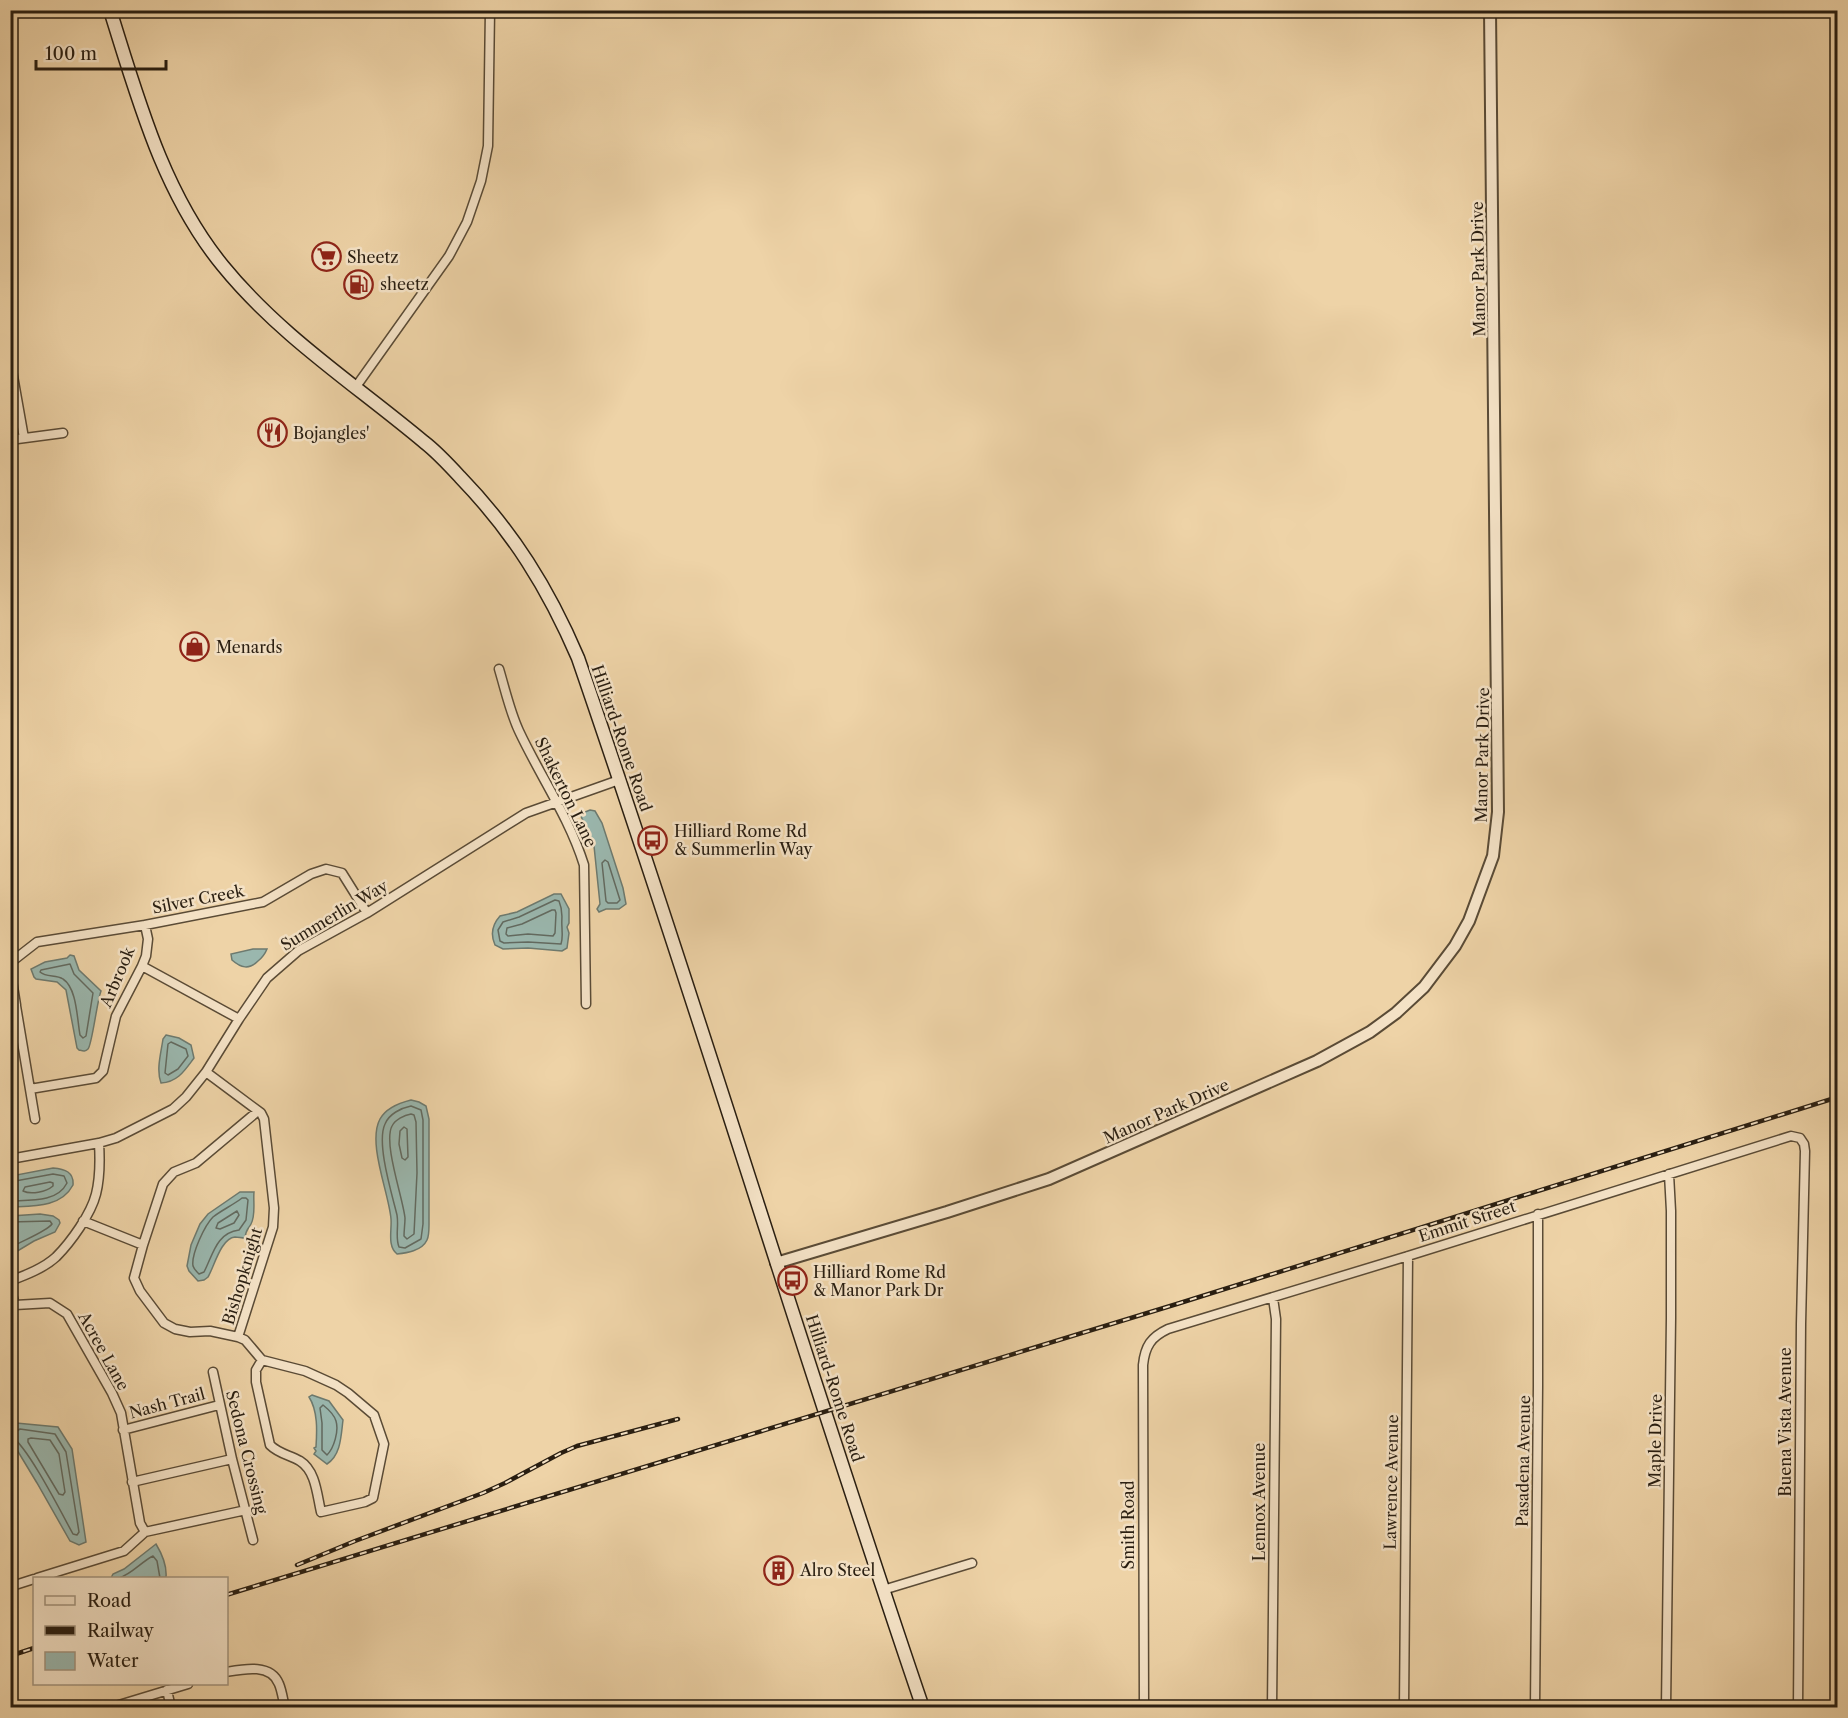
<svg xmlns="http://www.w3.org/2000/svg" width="1848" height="1718" font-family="'Libre Caslon Text',serif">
  <rect width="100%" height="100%" fill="#eed3a7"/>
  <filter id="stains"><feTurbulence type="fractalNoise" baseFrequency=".00333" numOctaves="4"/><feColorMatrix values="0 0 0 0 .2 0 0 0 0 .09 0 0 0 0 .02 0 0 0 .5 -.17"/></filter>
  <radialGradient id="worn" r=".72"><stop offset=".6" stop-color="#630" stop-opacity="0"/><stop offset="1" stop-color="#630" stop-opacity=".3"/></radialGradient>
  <path fill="#9ab7ae" stroke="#6d7a6f" stroke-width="1.5" d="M590,810L595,811L602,823L623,888L626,904L619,909H606L599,912L597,909L600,904L594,846L580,814Z
    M554,894H561L569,909V923L567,927L569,933L567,948L562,951L528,948L503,949L495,945C490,934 492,925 500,916L517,912Z
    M253,949H267C265,954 263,957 258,961C249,970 241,968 232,960L231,954Z
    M70,955L74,956L79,970L101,991C97,1001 92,1045 88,1049C85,1052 83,1051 79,1050L77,1048L66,990L57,982L36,979L34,977L31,969L45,962L67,958Z
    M166,1035L179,1038L191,1045L194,1058C185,1070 178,1082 161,1083C156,1070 161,1053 163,1039Z
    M411,1100L419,1102L426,1106L429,1119V1225C429,1229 429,1236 427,1240C422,1251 406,1253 397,1254C387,1246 392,1230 391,1219C389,1193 367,1143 380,1119C386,1108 399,1103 411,1100Z
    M53,1168C65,1169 74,1172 73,1185C61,1208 32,1206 11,1207V1176Z
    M240,1192H254C253,1201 256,1215 251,1224C247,1231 246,1229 245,1238C242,1238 238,1237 235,1237C221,1238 214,1267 208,1277L204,1280L198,1281L189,1271L187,1266L191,1245L200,1224L208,1214Z
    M40,1214L53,1216L59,1220L60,1223L55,1232L34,1241L11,1255V1216Z
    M312,1395L329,1401L343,1420C341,1436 341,1455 327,1464L314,1454L316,1451L314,1448L316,1447C317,1431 318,1411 309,1397Z
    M16,1423L58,1427L72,1449L86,1542L79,1545L70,1541L37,1483L11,1440V1430Z
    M156,1544C162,1554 167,1565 166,1577L111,1578L113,1574L124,1569Z"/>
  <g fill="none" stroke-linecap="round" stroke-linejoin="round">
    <path stroke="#626a60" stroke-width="1.5" d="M605,860L608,862L620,900L617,903H608L606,901L602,863Z
      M555,900L559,901C564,913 561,916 562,928C562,934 563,937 561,944L528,942L504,943L500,941L498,930L503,922L519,917Z
      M552,910H555L556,913L555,933L553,936L528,934L508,936L506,934L507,928L522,924Z
      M70,964L74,974L93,993L86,1036L83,1038L80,1035C77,1019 77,988 63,979C56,974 47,978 40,972L41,970Z
      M171,1042L186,1049L188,1056L178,1069L168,1075L165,1073L168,1044Z
      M411,1106L421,1110L423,1120V1224L421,1239L405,1248L399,1247C395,1237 399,1226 397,1215C392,1194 376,1143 385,1124C389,1114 401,1108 411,1106Z
      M411,1114L414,1115L416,1122L417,1173L414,1234L407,1239L404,1236C404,1230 405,1224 405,1218C403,1198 383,1143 392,1126C395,1120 404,1115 411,1114Z
      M404,1127L407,1129L408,1157L405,1160L402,1158L399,1144L400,1131Z
      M10,1182L53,1174L64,1176L67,1183C57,1203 29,1200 10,1201
      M50,1182L53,1183V1186C46,1192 31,1195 23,1191L25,1187Z
      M242,1198H246L248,1200L246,1220L239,1230C216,1233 213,1255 204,1272L199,1274C197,1272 194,1269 193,1266C191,1254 205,1225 213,1217C222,1210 233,1205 242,1198Z
      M237,1211L239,1215L234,1223L220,1229L216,1228L218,1223Z
      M10,1222L50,1221L52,1224C46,1232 21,1241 10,1248
      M323,1405C328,1409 334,1414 336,1421C339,1431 334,1448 327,1455L322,1450V1423L320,1408Z
      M10,1433L12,1434L20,1429L55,1434L66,1452L79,1532L77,1535L73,1534C62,1514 28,1447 12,1437L10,1438
      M31,1438L50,1440L59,1454L65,1492L63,1495L59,1494L28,1442V1439Z
      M119,1578C132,1574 141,1562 153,1556L157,1561L160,1578"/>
    <defs>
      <path id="minor" d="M10,359L24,438
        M355,388L449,256L467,222L481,181L488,146L490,10
        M10,440L63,433
        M499,669C505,689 510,712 519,731C540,776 569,817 584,865L586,1004
        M10,963L37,942L145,925L263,902L311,874L326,869L342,873L367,913
        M142,966L239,1019
        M10,968L16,1005
        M10,1000L16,1006L35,1119
        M206,1072L261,1113L264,1119L274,1208L273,1227L238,1337
        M30,1089L96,1078L103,1071L116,1016L142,966L146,956L148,939L145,925
        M258,1111L196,1163L174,1172L163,1184L143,1245L134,1278L140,1291L164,1323L175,1329L190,1332L210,1331L238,1337L245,1340L262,1360L305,1371L336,1385L348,1393L374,1415L384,1444L373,1498L365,1502L321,1512C317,1495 316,1471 300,1461C290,1455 279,1454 270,1445L256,1382V1370L262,1360
        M10,1159L99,1143L116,1138L173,1109L186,1097L206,1072L239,1019L267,978L298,951L367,913L526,813L619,780
        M83,1221L143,1245
        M10,1281C26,1275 44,1268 56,1257C71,1242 91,1214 96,1194C100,1178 100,1159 99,1143
        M10,1287L15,1305L11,1307
        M15,1305L50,1303L67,1314L112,1393L121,1413L140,1523L145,1532L124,1551L37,1578
        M213,1372L232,1459L253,1540
        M123,1430L219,1405
        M132,1482L232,1459
        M145,1532L246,1510
        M10,1579L12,1586L34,1579
        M883,1590L972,1563
        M226,1672C243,1669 271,1663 279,1684C282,1691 283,1700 285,1708
        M167,1690L171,1708
        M109,1708L188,1684
        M1144,1708L1143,1365C1145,1346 1151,1337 1168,1329L1408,1256L1791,1136L1800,1138L1804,1144L1805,1151L1801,1324L1798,1708
        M1272,1708L1276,1319L1273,1298
        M1404,1708L1408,1256
        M1535,1708L1538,1386V1214
        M1666,1708L1671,1318V1211L1669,1174"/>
      <path id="tertiary" d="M776,1263L947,1212L1049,1179L1317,1061L1370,1032L1396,1013L1424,987L1455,946L1469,921L1493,856L1498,812L1490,10"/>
      <path id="secondary" d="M110,10C138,99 163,193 223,266C280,336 356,385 424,442C437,452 449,465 460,477C513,532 548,588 578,658C698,1006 804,1359 923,1708"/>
    </defs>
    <use href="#minor" stroke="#5a4b36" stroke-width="11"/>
    <use href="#tertiary" stroke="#5a4b36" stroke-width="14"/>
    <use href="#secondary" stroke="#291e11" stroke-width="15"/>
    <use href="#minor" stroke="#f4e2c6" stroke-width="8"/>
    <use href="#tertiary" stroke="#f4e2c6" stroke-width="10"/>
    <use href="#secondary" stroke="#f4e2c6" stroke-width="12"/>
    <defs>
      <path id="rail" d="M297,1565L355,1541L483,1493L505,1483L561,1453L577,1446L678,1419
        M226,1595L1180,1303L1838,1097
        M10,1656L34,1648"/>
    </defs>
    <use href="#rail" stroke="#291e11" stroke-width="4.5"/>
    <use href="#rail" stroke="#f4e2c6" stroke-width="2" stroke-dasharray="7" stroke-linecap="butt"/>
  </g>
  <defs>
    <symbol id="supermarket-ring" viewBox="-11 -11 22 22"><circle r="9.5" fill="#f4e2c6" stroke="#8f2418" stroke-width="1.5"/><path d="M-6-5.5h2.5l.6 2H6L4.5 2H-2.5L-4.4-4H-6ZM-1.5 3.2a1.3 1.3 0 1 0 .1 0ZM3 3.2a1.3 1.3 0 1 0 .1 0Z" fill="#8f2418"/></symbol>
    <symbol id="fuel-ring" viewBox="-11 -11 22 22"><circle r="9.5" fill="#f4e2c6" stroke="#8f2418" stroke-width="1.5"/><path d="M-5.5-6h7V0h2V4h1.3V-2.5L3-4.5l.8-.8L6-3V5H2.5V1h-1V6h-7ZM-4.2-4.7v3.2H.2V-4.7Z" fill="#8f2418"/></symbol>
    <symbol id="restaurant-ring" viewBox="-11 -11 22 22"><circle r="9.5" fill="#f4e2c6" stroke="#8f2418" stroke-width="1.5"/><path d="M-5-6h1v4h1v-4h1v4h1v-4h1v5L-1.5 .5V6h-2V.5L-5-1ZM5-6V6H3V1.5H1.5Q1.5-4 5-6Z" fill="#8f2418"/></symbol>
    <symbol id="shop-ring" viewBox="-11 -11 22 22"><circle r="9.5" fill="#f4e2c6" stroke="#8f2418" stroke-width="1.5"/><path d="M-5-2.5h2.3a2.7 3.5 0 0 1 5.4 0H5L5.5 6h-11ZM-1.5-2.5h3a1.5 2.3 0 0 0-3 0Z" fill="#8f2418"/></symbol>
    <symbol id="bus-ring" viewBox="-11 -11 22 22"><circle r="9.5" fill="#f4e2c6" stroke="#8f2418" stroke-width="1.5"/><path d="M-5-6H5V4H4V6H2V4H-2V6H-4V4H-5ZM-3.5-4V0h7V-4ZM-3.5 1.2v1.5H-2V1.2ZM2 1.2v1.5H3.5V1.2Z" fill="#8f2418"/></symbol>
    <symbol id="building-ring" viewBox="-11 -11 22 22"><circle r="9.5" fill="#f4e2c6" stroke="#8f2418" stroke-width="1.5"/><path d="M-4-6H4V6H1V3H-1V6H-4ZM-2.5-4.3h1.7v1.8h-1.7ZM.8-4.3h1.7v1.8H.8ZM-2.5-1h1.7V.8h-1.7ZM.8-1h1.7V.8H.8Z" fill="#8f2418"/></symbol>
  </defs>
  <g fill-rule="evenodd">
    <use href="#supermarket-ring" x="310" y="240" width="33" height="33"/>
    <use href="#fuel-ring" x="342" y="268" width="33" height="33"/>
    <use href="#restaurant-ring" x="256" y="416" width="33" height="33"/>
    <use href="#shop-ring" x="178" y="630" width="33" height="33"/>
    <use href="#bus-ring" x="636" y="824" width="33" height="33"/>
    <use href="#bus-ring" x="776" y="1264" width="33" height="33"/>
    <use href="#building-ring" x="762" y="1554" width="33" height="33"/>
  </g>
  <g text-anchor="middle" stroke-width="5" stroke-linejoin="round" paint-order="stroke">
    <g font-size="16" fill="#291e11" stroke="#f4e2c6" text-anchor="start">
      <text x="347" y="263">Sheetz</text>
      <text x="380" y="290">sheetz</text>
      <text x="293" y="439">Bojangles'</text>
      <text x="216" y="653">Menards</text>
      <text x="674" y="837">Hilliard Rome Rd<tspan x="674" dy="18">&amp; Summerlin Way</tspan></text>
      <text x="813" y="1278">Hilliard Rome Rd<tspan x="813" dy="18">&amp; Manor Park Dr</tspan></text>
      <text x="800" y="1576">Alro Steel</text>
    </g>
    <g font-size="16" fill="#291e11" stroke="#f4e2c6">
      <text transform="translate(1478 269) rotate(-91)" y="6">Manor Park Drive</text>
      <text transform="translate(622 738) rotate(71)" y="6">Hilliard-Rome Road</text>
      <text transform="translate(1482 755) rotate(-89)" y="6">Manor Park Drive</text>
      <text transform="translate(566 792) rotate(64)" y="6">Shakerton Lane</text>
      <text transform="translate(198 899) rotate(-11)" y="6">Silver Creek</text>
      <text transform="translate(334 915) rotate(-31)" y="6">Summerlin Way</text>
      <text transform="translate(117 977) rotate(-67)" y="6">Arbrook</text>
      <text transform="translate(1166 1111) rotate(-24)" y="6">Manor Park Drive</text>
      <text transform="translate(1467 1221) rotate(-18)" y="6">Emmit Street</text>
      <text transform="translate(242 1276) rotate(-73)" y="6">Bishopknight</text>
      <text transform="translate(104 1351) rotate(61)" y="6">Acree Lane</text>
      <text transform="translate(835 1388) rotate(72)" y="6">Hilliard-Rome Road</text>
      <text transform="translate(167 1403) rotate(-15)" y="6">Nash Trail</text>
      <text transform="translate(1785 1422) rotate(-90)" y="6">Buena Vista Avenue</text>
      <text transform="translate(1655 1441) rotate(-89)" y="6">Maple Drive</text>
      <text transform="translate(247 1452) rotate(76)" y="6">Sedona Crossing</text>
      <text transform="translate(1523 1461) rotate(-89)" y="6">Pasadena Avenue</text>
      <text transform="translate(1391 1482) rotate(-89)" y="6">Lawrence Avenue</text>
      <text transform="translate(1259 1502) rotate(-90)" y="6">Lennox Avenue</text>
      <text transform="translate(1128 1525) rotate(-90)" y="6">Smith Road</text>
    </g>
  </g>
  <rect width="1848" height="1718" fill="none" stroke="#eed3a7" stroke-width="36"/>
  <rect x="12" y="12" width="1824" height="1694" fill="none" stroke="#291e11" stroke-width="3"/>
  <rect x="18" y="18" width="1812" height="1682" fill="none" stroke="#291e11" stroke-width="1.5"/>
  <rect x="33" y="1577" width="195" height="108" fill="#f4e2c6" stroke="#a3947e" stroke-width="1.5"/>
  <rect x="45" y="1596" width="30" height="9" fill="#f4e2c6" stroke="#a3947e" stroke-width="1.5"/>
  <text x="87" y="1607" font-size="18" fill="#291e11">Road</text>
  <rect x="45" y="1626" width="30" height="9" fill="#291e11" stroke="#a3947e" stroke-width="1.5"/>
  <text x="87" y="1637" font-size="18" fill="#291e11">Railway</text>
  <rect x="45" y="1652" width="30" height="18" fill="#9ab7ae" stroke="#a3947e" stroke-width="1.5"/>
  <text x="87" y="1667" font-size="18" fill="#291e11">Water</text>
  <path d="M36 60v9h130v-9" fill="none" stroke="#291e11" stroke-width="3"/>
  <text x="45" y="60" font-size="18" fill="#291e11" stroke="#f4e2c6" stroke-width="4.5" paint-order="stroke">100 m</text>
  <rect width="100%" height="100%" filter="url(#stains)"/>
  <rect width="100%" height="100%" fill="url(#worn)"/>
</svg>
